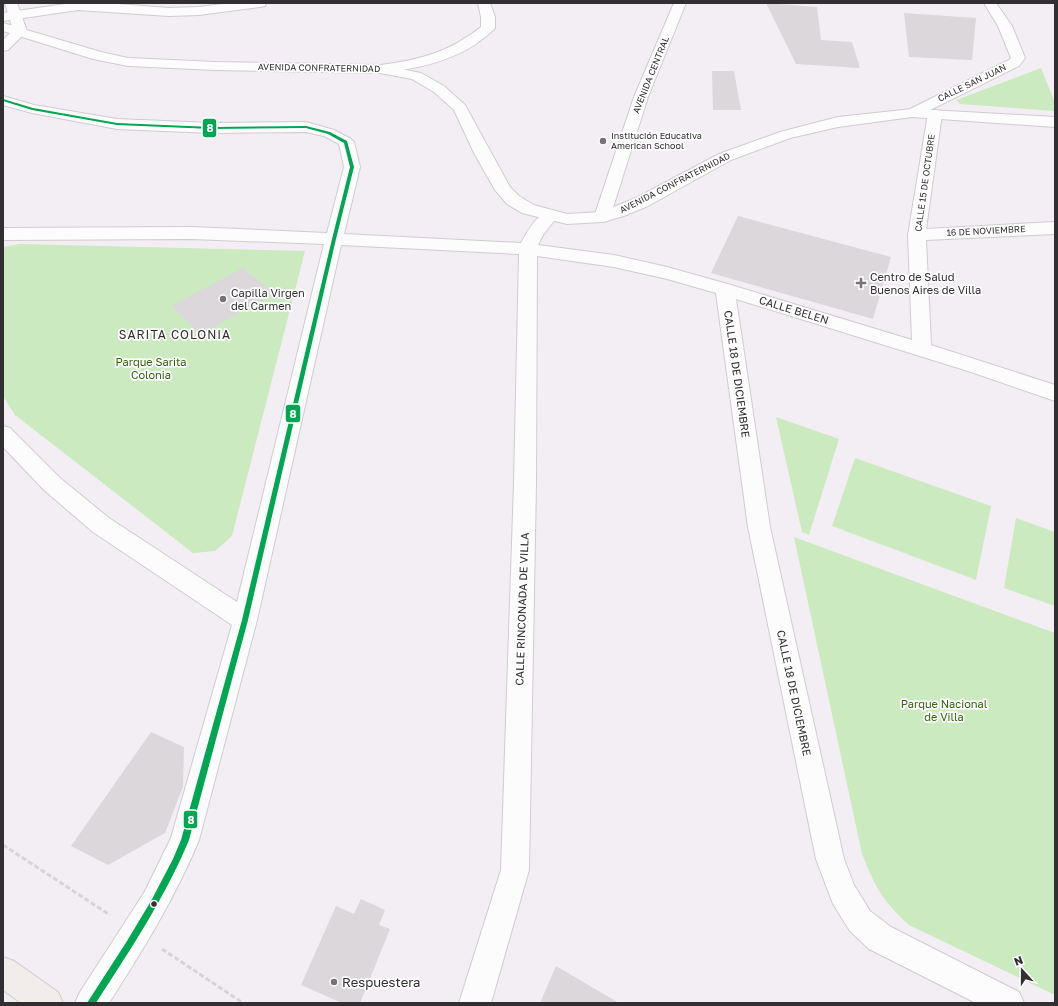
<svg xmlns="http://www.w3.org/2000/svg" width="1058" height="1006" font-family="'Golos Text',sans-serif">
  <rect width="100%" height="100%" fill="#f3eef3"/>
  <path fill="#cceabf" d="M1041,68L1055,103V111L960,104L956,100Z
    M20,244L305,251L232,536L215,551L193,553L15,415L3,396V247Z
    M776,417L839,439L809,535L802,532Z
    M855,458L991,506L976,580L832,526Z
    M1016,518L1055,532V606L1004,588Z
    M794,537L1055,633V995L909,925C882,901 875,886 862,854Z"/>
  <path fill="#dbd7db" d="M766,3L817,7L821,40L852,42L860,68L796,64Z
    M904,13L976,18L972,60L909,57Z
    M712,71H734L741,110H713Z
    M738,216L891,257L873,319L711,273Z
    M243,268L274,293L200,335L171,306Z
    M151,732L184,747L183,787L165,833L108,865L71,846Z
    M361,899L385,910L379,925L390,929L360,1003H342L301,985L336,906L354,914Z
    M556,966L619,1003H540Z"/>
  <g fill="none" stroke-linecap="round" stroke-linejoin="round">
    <defs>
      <path id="minor" d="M5,3H17L27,31L8,50L3,51V40L13,30Z
        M478,3H490L495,17V28C490,34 482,39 476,44C447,63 414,69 380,73L375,72L373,69L375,66L380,65C421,60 449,52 481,27V17Z
        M674,3H686L648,97L610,217L608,221L602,222L596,221L594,217L634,97Z
        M984,3H996L1012,26L1025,58L1019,66L918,116L913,117L908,116L906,113L908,110L1009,60L1011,58L998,26Z
        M3,96L34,105L117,119L212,123L306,122L334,130L351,139L354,142L360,167L344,234L521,243C528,230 540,208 556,212L558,216L543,235L538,245L614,255L667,267L731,285L912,340L908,235L928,114L930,111L935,110L940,111L942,114L926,229L1055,222V234L926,240L931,345L1055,385V401L968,371L736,299L770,527L844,859L854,885L870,911L891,927L1019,992L1024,1003H976L869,949L850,931L833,904L816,859L748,527L716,293L667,279L614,267L537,256L536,483L529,870L491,1003H459L501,870L514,483L519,254L341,245L257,620L199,840C175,898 143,950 109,1003H75L80,992L144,893L171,838L232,625L93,532L44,490L3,447V426L10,428L60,478L109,518L237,602L324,244L191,239L3,240V228L191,227L327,233L344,167L339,144L324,136L306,132L212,133L117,129L32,113L3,105Z"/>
      <path id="tertiary" d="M72,3H106L169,8L199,7L230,3H266L265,6L260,7L199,15L169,16L78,10L3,21V13Z
        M3,23L101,52L128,58L216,62L380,65L421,73L444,86L465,105L510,187L519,196L534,205L541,207L567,214L601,212L636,198L719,154L780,132L838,117L912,109L1055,117V127L912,117L838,127L790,138L731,160L648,206L624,216L602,222L567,224L522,213L507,204L495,190L474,153L454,110L434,92L412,79L380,73L216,70L128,66L93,59L3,31Z"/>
      <path id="primary" d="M3,957L14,961L58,992L63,1003H21L3,990Z"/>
    </defs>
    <use href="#minor" stroke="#cfcccf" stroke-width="2"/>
    <use href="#tertiary" stroke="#cfcccf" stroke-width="2"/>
    <use href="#primary" stroke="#cecbce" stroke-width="2"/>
    <path stroke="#d6d4d6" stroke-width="3" stroke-dasharray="5 2.5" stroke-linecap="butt" d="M3,845L110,915
      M162,949L243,1003"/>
    <use href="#minor" fill="#fdfcfd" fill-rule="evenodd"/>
    <use href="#tertiary" fill="#fdfcfd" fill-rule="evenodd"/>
    <use href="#primary" fill="#f2ecea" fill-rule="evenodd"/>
    <defs>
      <path id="bus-1" d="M3,99L33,108L117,123L212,127L306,126L330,132L347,141L354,167L336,239L248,620L189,840C165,898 130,950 96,1003H87L127,941L151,901L173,859L181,840L242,620L332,239L350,167L344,143L328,134L306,128L212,129L117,125L32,110L3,101Z"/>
    </defs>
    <use href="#bus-1" stroke="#fff" stroke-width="3"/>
    <use href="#bus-1" fill="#00a651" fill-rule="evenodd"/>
  </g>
  <g fill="#767276" stroke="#fff" stroke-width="1.5">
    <circle cx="603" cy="141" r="4"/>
    <path d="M859 277h4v4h4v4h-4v4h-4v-4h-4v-4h4z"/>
    <circle cx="223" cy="299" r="4"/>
    <circle cx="334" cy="982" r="4"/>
  </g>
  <circle fill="#322f32" stroke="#fff" stroke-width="1.5" cx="154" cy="904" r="3.5"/>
  <g text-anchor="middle" stroke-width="3.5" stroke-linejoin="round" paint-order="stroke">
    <g font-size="9" fill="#322f32" stroke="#fff">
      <text transform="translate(319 68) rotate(1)" y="3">AVENIDA CONFRATERNIDAD</text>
      <text transform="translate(651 75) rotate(-68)" y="3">AVENIDA CENTRAL</text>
      <text transform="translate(972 83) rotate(-26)" y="3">CALLE SAN JUAN</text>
      <text transform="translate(675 183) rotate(-27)" y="3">AVENIDA CONFRATERNIDAD</text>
      <text transform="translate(925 183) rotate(-82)" y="3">CALLE 15 DE OCTUBRE</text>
      <text transform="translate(986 231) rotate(-3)" y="3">16 DE NOVIEMBRE</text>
    </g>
    <g font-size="9" fill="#322f32" stroke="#fff" text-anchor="start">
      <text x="611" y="139">Institución Educativa<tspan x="611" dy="10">American School</tspan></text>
    </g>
    <g font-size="11" fill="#322f32" stroke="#fff" text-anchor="start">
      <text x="870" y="281">Centro de Salud<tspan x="870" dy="13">Buenos Aires de Villa</tspan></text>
      <text x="231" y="297">Capilla Virgen<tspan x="231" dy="13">del Carmen</tspan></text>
    </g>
    <g font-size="11" fill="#322f32" stroke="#fff">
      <text transform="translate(794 310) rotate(17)" y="4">CALLE BELEN</text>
      <text transform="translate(737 374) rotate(82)" y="4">CALLE 18 DE DICIEMBRE</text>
      <text transform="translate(522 609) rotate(-88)" y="4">CALLE RINCONADA DE VILLA</text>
      <text transform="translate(794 693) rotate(78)" y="4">CALLE 18 DE DICIEMBRE</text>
    </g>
    <g font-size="11" fill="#30640d" stroke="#fff">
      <text x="151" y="366">Parque Sarita<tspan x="151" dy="13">Colonia</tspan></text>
      <text x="944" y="708">Parque Nacional<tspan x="944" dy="13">de Villa</tspan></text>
    </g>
    <g font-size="12" letter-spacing="1" fill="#322f32" stroke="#fff">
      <text x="175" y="339">SARITA COLONIA</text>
    </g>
    <g font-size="13" fill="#322f32" stroke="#fff" text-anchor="start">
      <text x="342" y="987">Respuestera</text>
    </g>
  </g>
  <g stroke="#fff" stroke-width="1.5">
    <rect x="202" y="118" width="15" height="20" rx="4" fill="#00a651"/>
    <rect x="285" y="404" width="16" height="19" rx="4" fill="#00a651"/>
    <rect x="183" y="810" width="15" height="19" rx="4" fill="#00a651"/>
  </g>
  <g font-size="11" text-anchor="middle" font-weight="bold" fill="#fff">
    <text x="210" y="132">8</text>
    <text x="293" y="418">8</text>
    <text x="191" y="824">8</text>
  </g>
  <rect width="1058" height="1006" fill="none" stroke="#322f32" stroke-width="8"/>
  <g transform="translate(1022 970) rotate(339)" stroke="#ffffff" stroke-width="3" paint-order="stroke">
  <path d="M0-3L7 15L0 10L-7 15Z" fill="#322f32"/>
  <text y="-6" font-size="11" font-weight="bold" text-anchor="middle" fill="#322f32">N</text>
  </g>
</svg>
